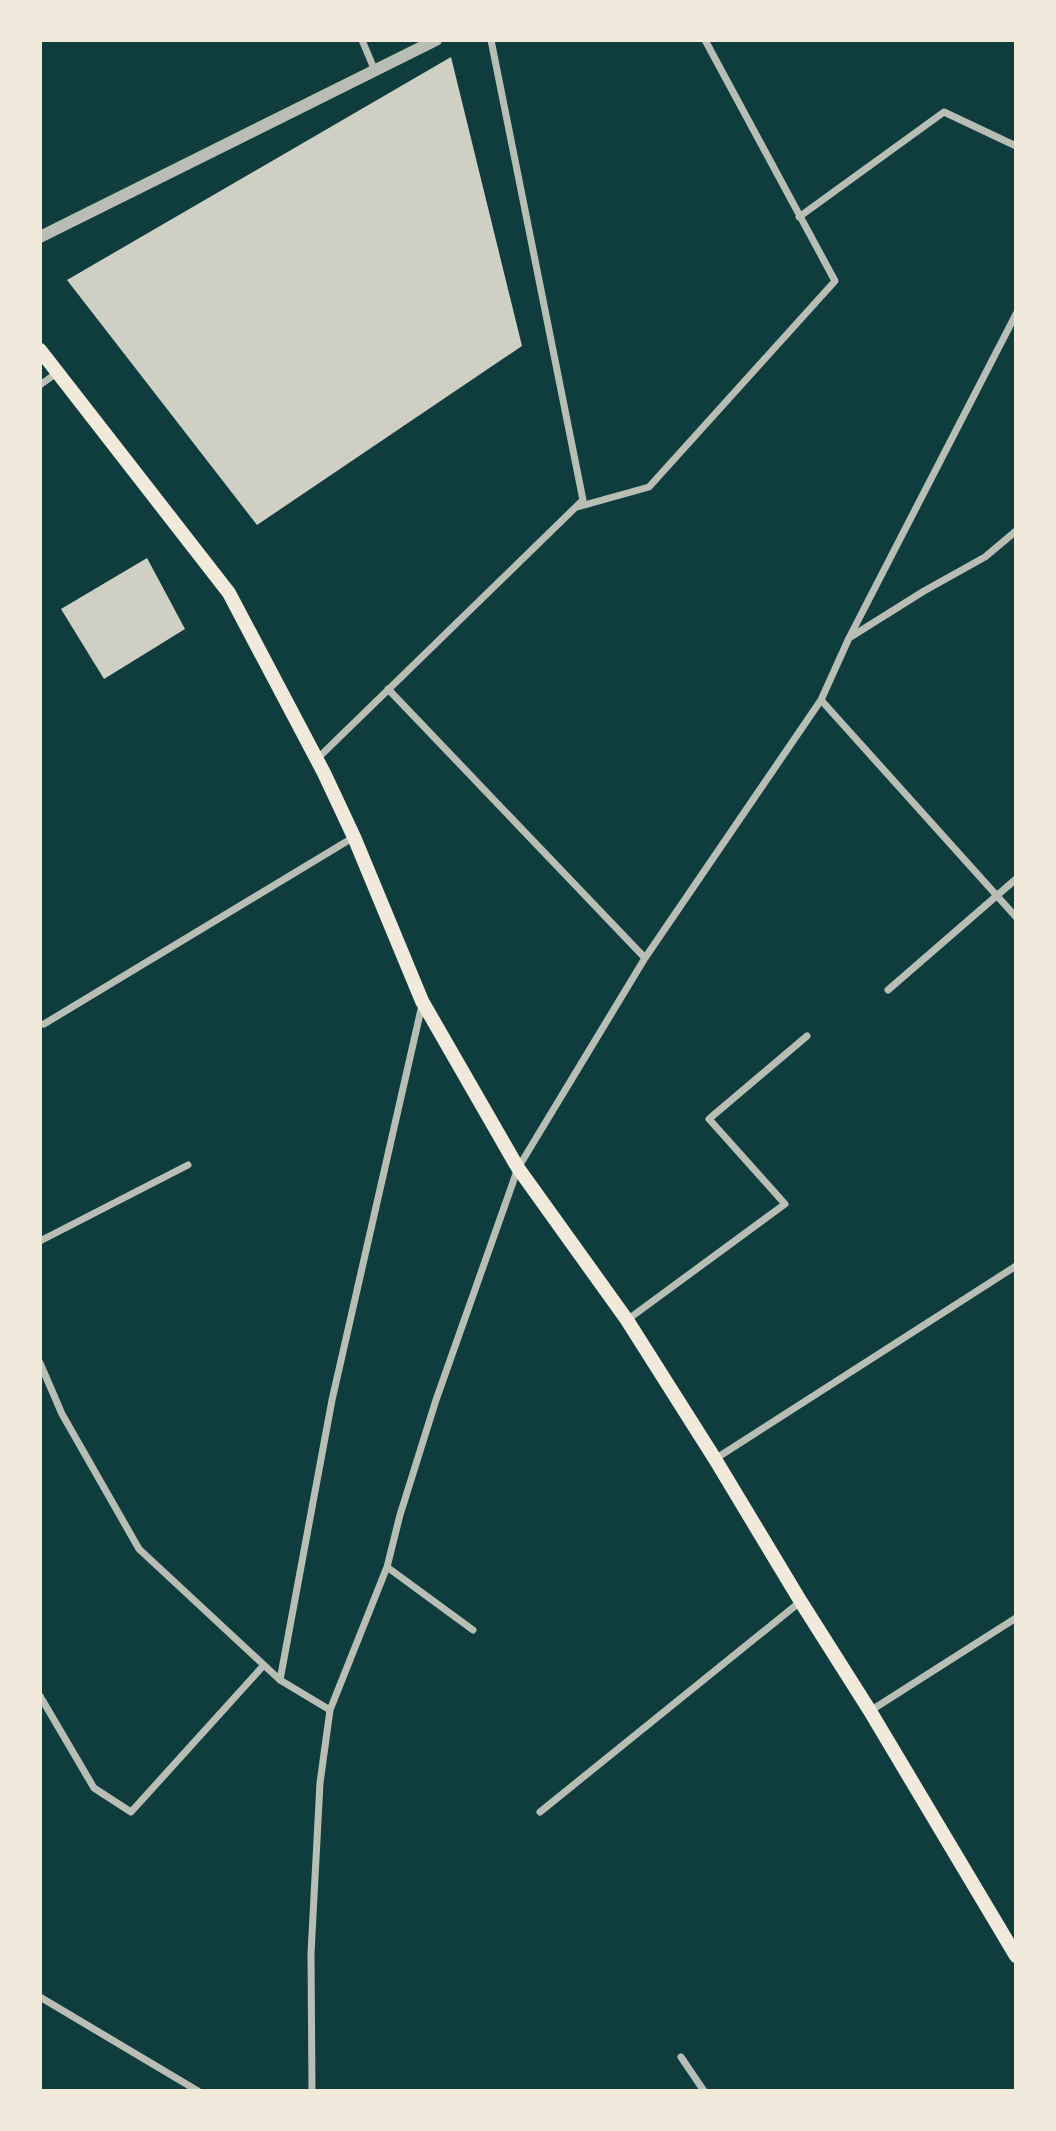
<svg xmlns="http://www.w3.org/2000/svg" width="1056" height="2131" font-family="'Fira Sans',sans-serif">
  <rect width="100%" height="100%" fill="#0f3d3e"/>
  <path fill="#cfcfc3" d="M451,57L522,346L257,525L67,280Z
    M147,558L185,629L104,679L61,609Z"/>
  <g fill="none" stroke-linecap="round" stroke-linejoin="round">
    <path stroke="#b8beb3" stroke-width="7" d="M362,40L375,71
      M799,217L944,112L1016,146
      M40,385L58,372
      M577,507L649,487L835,281L705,40
      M849,638L924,591L985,557L1016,531
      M388,689L645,958
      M821,700L1016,917
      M317,759L583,500L491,40
      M888,990L1016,879
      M44,1024L354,837
      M40,1241L188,1165
      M627,1320L785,1204L709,1119L807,1036
      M40,1363L62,1414L139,1549L280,1680L330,1710L320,1783L311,1953L312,2091
      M715,1459L1016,1266
      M387,1567L473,1630
      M280,1680L332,1400L422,1005
      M40,1696L94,1788L131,1812L264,1665
      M330,1710L387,1567L400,1515L436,1400L518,1168L645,958L821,700L849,638L1016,314
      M870,1711L1016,1618
      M540,1812L800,1602
      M40,1997L198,2091
      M681,2057L704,2091"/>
    <path stroke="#b8beb3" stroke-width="12" d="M40,237L436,40"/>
    <path stroke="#f1e9da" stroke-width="14" d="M40,350L229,593L324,773L354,837L422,1001L518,1168L627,1320L715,1459L801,1602L870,1711L1016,1956"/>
  </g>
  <rect width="1056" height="2131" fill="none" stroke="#f1e9da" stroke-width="84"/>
</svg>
